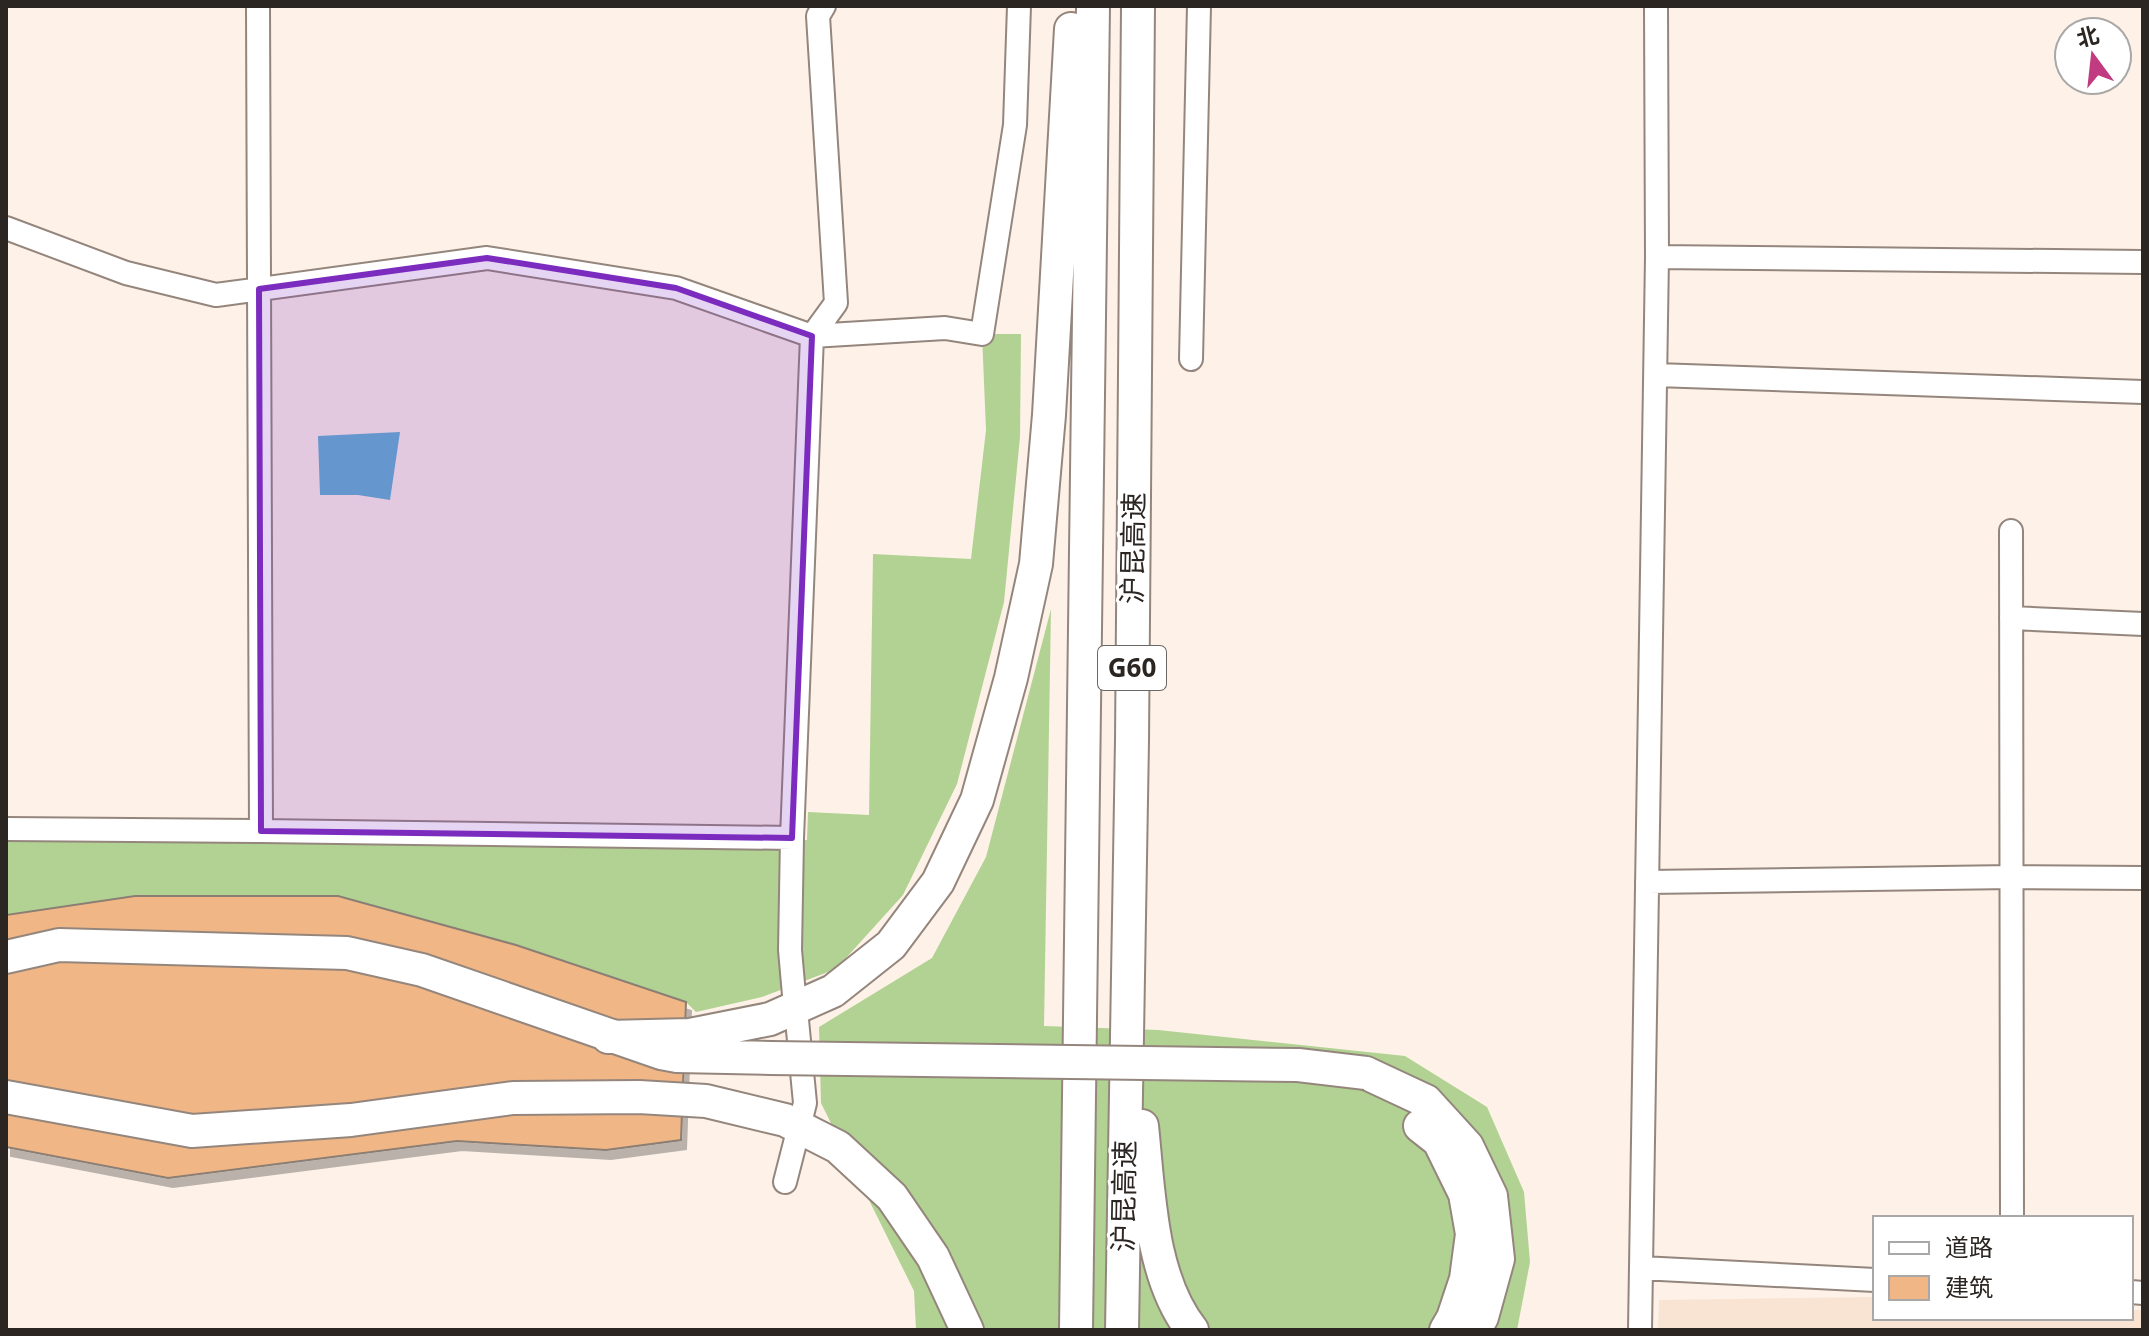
<svg xmlns="http://www.w3.org/2000/svg" width="2149" height="1336" font-family="'Open Sans','Noto Sans SC',sans-serif">
  <defs>
    <filter id="shadow"><feDropShadow dx="5" dy="9" stdDeviation="0" flood-color="#0004"/></filter>
  </defs>
  <rect width="100%" height="100%" fill="#fdf1e8"/>
  <path fill="#f9e4d3" d="M1875,1297V1318H2131V1310H2143V1330H1658L1659,1300Z"/>
  <path fill="#b1d292" d="M982,334H1021L1020,437L1004,602L957,784L903,895L836,969L762,997L696,1012L686,1002L516,945L338,896H135L6,915V829L807,840L808,812L869,815L873,554L971,559L986,430Z
    M1051,609L1044,1026L1158,1030L1405,1056L1487,1107L1524,1192L1530,1262L1517,1330H916L914,1291L821,1103L819,1027L932,958L986,857Z"/>
  <path fill="#5fb1d3" d="M400,432L390,500L358,495H320L318,436Z"/>
  <path fill="#f1b685" stroke="#8b7e74" stroke-width="2" filter="url(#shadow)" d="M135,896H338L516,945L686,1002L681,1140L606,1150L457,1141L168,1178L6,1147V915Z"/>
  <g fill="none" stroke-linecap="round" stroke-linejoin="round">
    <defs>
      <path id="minor" d="M6,228L126,273L216,295L487,258L676,288L812,336L945,328L982,334L1015,125L1019,6
        M1657,257L2143,262
        M1191,359L1199,6
        M1656,375L2143,392
        M2011,531L2012,1218
        M2011,618L2143,624
        M6,829L261,831L258,6
        M261,831L792,838L790,950L794,995
        M792,838L812,336L836,303L818,16L824,6
        M1647,882L2012,877L2143,878
        M797,1020L805,1103L802,1115
        M785,1182L796,1139
        M1641,1268L1875,1280
        M2131,1292L2143,1293
        M1640,1330L1657,257L1656,6"/>
      <path id="highway" d="M6,957L59,945L347,953L422,970L661,1053L677,1056L771,1058
        M608,1037L690,1035L770,1019L833,991L891,945L938,882L977,800L1011,678L1036,564L1049,415L1071,29
        M1366,1073L1426,1101L1467,1146L1491,1196L1498,1259L1482,1317L1474,1330
        M6,1097L192,1131L351,1120L513,1098L639,1097L706,1101L785,1120L838,1147L892,1197L933,1257L967,1330
        M1142,1126C1149,1191 1150,1277 1192,1330
        M1420,1126L1439,1141L1465,1194L1472,1234L1466,1279L1453,1318L1446,1330
        M1076,1330L1093,6
        M1122,1330L1132,741L1138,6"/>
    </defs>
    <use href="#minor" stroke="#94867c" stroke-width="26"/>
    <use href="#highway" stroke="#94867c" stroke-width="36"/>
    <use href="#minor" stroke="#fff" stroke-width="22"/>
    <use href="#highway" stroke="#fff" stroke-width="32"/>
    <defs>
      <path id="highway-bridge" d="M771,1058L1298,1065L1366,1073"/>
    </defs>
    <use href="#highway-bridge" stroke="#94867c" stroke-width="36" stroke-linecap="butt"/>
    <use href="#highway-bridge" stroke="#fff" stroke-width="32"/>
  </g>
  <path fill="#7b2cbf" fill-opacity="0.2" stroke="#7b2cbf" stroke-width="6" stroke-linejoin="round" d="M487,258L676,288L812,336L792,838L261,831L259,289Z"/>
  <g text-anchor="middle" stroke-width="6" stroke-linejoin="round" paint-order="stroke">
    <rect fill="#fff" stroke="#6b6764" stroke-width="2" x="1098" y="646" width="68" height="44" rx="6"/>
    <g font-size="26" font-weight="bold" fill="#2b2622">
      <text x="1132" y="677">G60</text>
    </g>
    <g font-size="28" fill="#2b2622" stroke="#fff">
      <text transform="translate(1133 548) rotate(-89)" y="10">沪昆高速</text>
      <text transform="translate(1124 1196) rotate(-89)" y="10">沪昆高速</text>
    </g>
  </g>
  <rect width="2149" height="1336" fill="none" stroke="#2b2622" stroke-width="16"/>
  <rect x="1873" y="1216" width="260" height="104" fill="#ffffff" stroke="#aaa8a7" stroke-width="2"/>
  <rect x="1889" y="1242" width="40" height="12" fill="#ffffff" stroke="#aaa8a7" stroke-width="2"/>
  <text x="1945" y="1256" font-size="24" fill="#2b2622">道路</text>
  <rect x="1889" y="1276" width="40" height="24" fill="#f1b685" stroke="#aaa8a7" stroke-width="2"/>
  <text x="1945" y="1296" font-size="24" fill="#2b2622">建筑</text>
  <g transform="translate(2093 56) rotate(345)"><circle r="38" fill="#ffffff" stroke="#aaa8a7" stroke-width="2"/>
  <path d="M0-6L14 30L0 20L-14 30Z" fill="#c03b7f"/>
  <text y="-12" font-size="22" font-weight="bold" text-anchor="middle" fill="#2b2622">北</text>
  </g>
</svg>
